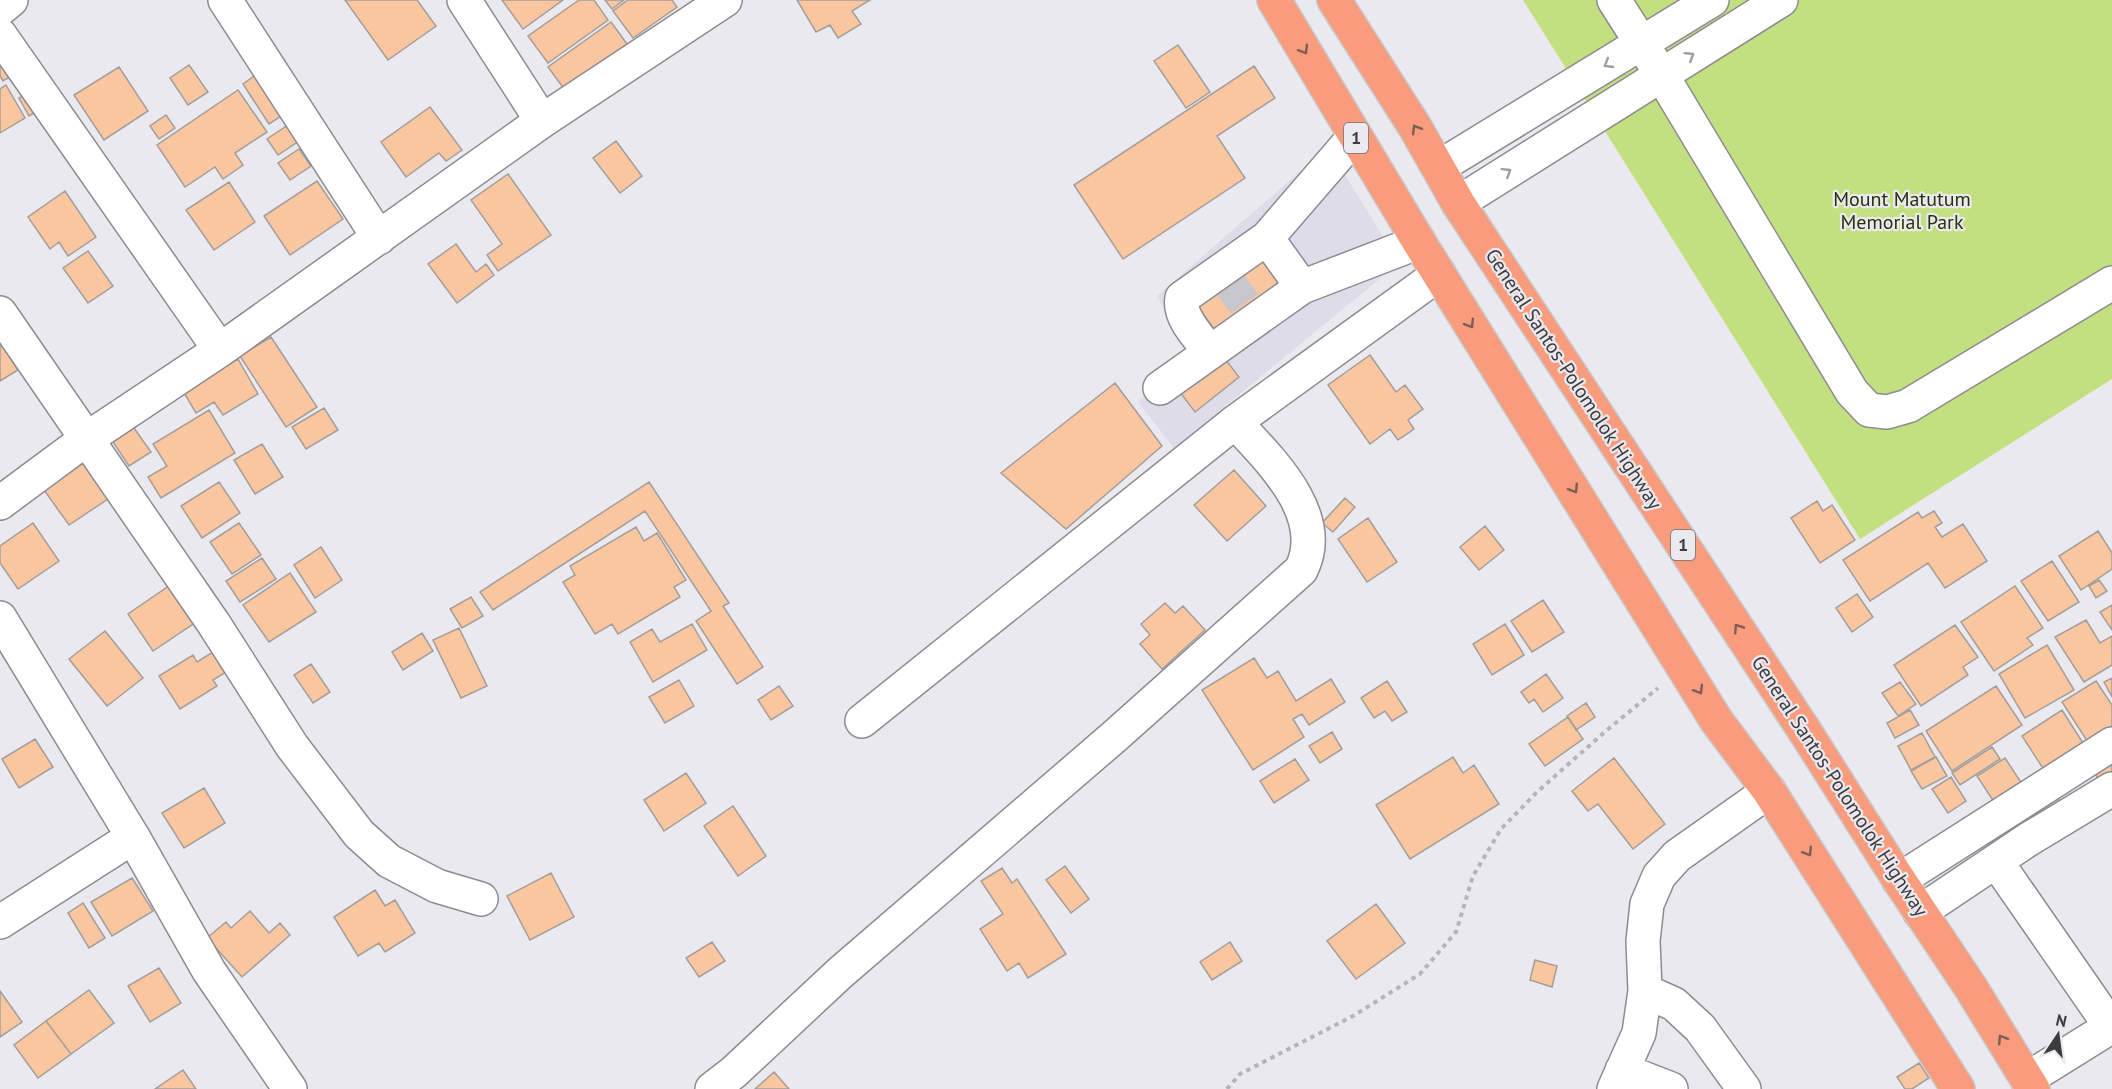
<svg xmlns="http://www.w3.org/2000/svg" width="2112" height="1089" font-family="'PT Sans',sans-serif">
  <rect width="100%" height="100%" fill="#eae9ef"/>
  <path fill="#dfdce9" d="M1328,147L1399,263L1174,448L1138,402L1188,351L1157,296Z"/>
  <path fill="#c2e080" d="M1523,0H2112V379L1860,539Z"/>
  <path fill="#f9c6a0" stroke="#a49e9a" stroke-width="1.5" d="M345,0H417L436,26L388,60Z
    M502,0H563L523,29Z
    M579,0H594L608,20L548,63L528,36Z
    M605,0H624L612,9Z
    M628,0H672L677,7L633,38L613,11Z
    M797,0H870L852,11L861,24L838,38L830,25L816,32Z
    M611,22L630,48L567,93L548,67Z
    M0,45L18,72L3,81L0,76Z
    M1178,45L1210,92L1186,108L1154,61Z
    M189,65L208,92L188,105L170,78Z
    M1254,66L1275,98L1217,136L1245,178L1123,259L1074,185Z
    M119,67L148,111L104,140L74,95Z
    M261,71L289,111L269,124L243,84Z
    M6,85L25,118L0,133V89Z
    M34,90L44,107L29,116L19,98Z
    M238,90L267,132L235,153L243,165L223,179L215,167L185,187L157,145Z
    M430,107L462,150L446,161L439,153L406,177L381,142Z
    M166,115L175,128L159,139L150,126Z
    M288,125L299,141L278,155L267,139Z
    M616,141L642,176L620,193L593,158Z
    M299,149L311,166L290,180L278,163Z
    M508,174L551,235L498,271L487,255L502,244L471,200Z
    M317,181L343,219L290,255L264,216Z
    M229,182L255,222L214,250L186,210Z
    M65,191L96,237L68,256L59,242L50,249L28,217Z
    M456,244L476,272L486,264L494,275L457,303L428,264Z
    M88,251L113,286L88,303L63,268Z
    M1259,253L1285,289L1219,336L1193,300Z
    M271,337L317,407L286,427L240,356Z
    M0,341L18,370L0,381Z
    M1370,355L1396,392L1405,385L1423,409L1408,420L1414,429L1398,440L1390,429L1370,444L1328,385Z
    M1223,356L1239,377L1195,412L1179,391Z
    M238,359L258,394L223,415L214,402L196,413L183,391Z
    M1115,383L1162,446L1066,529L1001,473Z
    M324,408L338,430L306,449L292,427Z
    M209,410L235,453L161,498L148,477L167,466L153,444Z
    M134,428L151,452L129,466L113,442Z
    M262,444L283,477L255,494L234,460Z
    M95,455L120,491L69,525L44,490Z
    M1234,470L1266,506L1227,541L1194,505Z
    M219,482L240,513L202,538L181,506Z
    M649,482L729,603L723,606L763,667L737,684L696,621L711,611L645,511L493,610L480,592Z
    M1345,498L1355,507L1333,532L1322,523Z
    M1817,501L1823,511L1832,505L1855,540L1820,563L1791,518Z
    M1934,511L1942,523L1935,527L1942,537L1963,524L1987,561L1945,588L1928,563L1870,601L1843,560L1918,512L1922,518Z
    M1368,518L1397,562L1367,582L1338,539Z
    M33,523L59,561L18,589L0,563V546Z
    M239,523L261,555L232,574L210,542Z
    M1485,526L1504,550L1479,570L1460,547Z
    M636,527L644,541L657,533L686,580L674,587L680,597L618,634L612,624L595,634L563,582L575,575L570,566Z
    M2098,531L2112,553V569L2081,590L2059,556Z
    M321,547L342,580L315,598L294,565Z
    M262,558L276,579L240,602L226,581Z
    M2052,561L2079,602L2048,621L2021,581Z
    M290,573L316,612L269,642L243,605Z
    M179,579L205,616L153,651L128,614Z
    M2099,580L2107,591L2096,598L2089,586Z
    M2015,586L2043,628L2027,638L2033,645L1994,671L1961,622Z
    M1857,594L1873,617L1852,632L1836,608Z
    M471,597L483,616L462,628L450,609Z
    M1543,600L1564,632L1532,652L1511,621Z
    M1165,603L1175,613L1183,606L1205,630L1162,669L1140,644L1150,635L1141,624Z
    M2112,605V630L2100,612Z
    M2086,620L2100,643L2112,636V665L2084,682L2055,637Z
    M692,624L707,650L653,682L630,642L652,629L660,642Z
    M1505,624L1524,655L1492,675L1473,644Z
    M1955,625L1978,657L1963,667L1968,675L1921,706L1894,665Z
    M459,628L487,686L461,698L433,640Z
    M105,631L143,678L107,706L69,659Z
    M422,633L433,651L403,670L392,652Z
    M2047,645L2074,690L2025,718L1999,674Z
    M213,652L226,672L213,680L217,686L180,709L159,676L193,655L197,662Z
    M1254,658L1267,678L1278,671L1296,701L1331,679L1345,702L1309,725L1302,714L1293,719L1304,737L1253,770L1202,690Z
    M311,664L330,692L313,703L294,675Z
    M1546,674L1563,698L1543,712L1534,699L1529,703L1521,692Z
    M2112,678V697L2104,682Z
    M679,680L694,706L665,723L649,697Z
    M1387,681L1407,712L1392,721L1385,711L1374,718L1361,698Z
    M2096,681L2112,705V734L2091,747L2062,702Z
    M1900,682L1916,704L1898,716L1882,693Z
    M779,686L793,706L771,720L758,700Z
    M1996,686L2022,725L1952,771L1926,731Z
    M1586,703L1595,717L1576,730L1567,716Z
    M1910,710L1919,725L1895,738L1887,723Z
    M2062,710L2088,751L2048,776L2022,736Z
    M1568,717L1583,739L1545,766L1529,744Z
    M1332,732L1342,749L1320,763L1309,746Z
    M1922,733L1935,757L1911,770L1898,746Z
    M35,739L53,767L19,788L2,759Z
    M1992,747L2000,759L1960,785L1952,773Z
    M1453,757L1463,773L1474,765L1499,804L1410,859L1376,805Z
    M1936,757L1947,776L1922,789L1911,771Z
    M1614,758L1665,824L1633,849L1598,804L1588,811L1572,791Z
    M2005,758L2024,787L1996,805L1977,776Z
    M2108,758L2112,765V779L2102,785L2092,769Z
    M1295,759L1309,780L1274,803L1260,781Z
    M686,773L706,803L664,831L644,800Z
    M1951,777L1966,801L1948,813L1932,789Z
    M204,788L225,823L184,848L162,813Z
    M2055,794L2062,805L2025,828L2018,817Z
    M733,806L766,856L738,876L704,826Z
    M1065,866L1089,899L1071,913L1046,880Z
    M1002,868L1012,883L1017,879L1066,954L1028,978L1019,963L1007,971L980,929L1003,914L981,881Z
    M551,873L574,917L530,940L507,896Z
    M132,878L153,911L112,936L91,902Z
    M375,890L385,906L395,900L415,933L385,952L379,943L358,956L334,917Z
    M83,903L105,938L89,948L68,913Z
    M1376,904L1405,943L1356,979L1327,941Z
    M250,911L269,933L280,923L290,935L242,977L207,938L226,922L231,928Z
    M712,942L725,961L699,977L686,958Z
    M1230,942L1242,961L1212,980L1200,962Z
    M1535,960L1557,966L1552,987L1530,980Z
    M159,968L181,1003L150,1022L128,986Z
    M89,990L114,1023L71,1054L46,1021Z
    M0,991L22,1022L0,1037Z
    M46,1021L71,1054L38,1078L14,1045Z
    M1919,1063L1929,1078L1912,1089H1905L1897,1077Z
    M183,1070L196,1089H155Z
    M774,1072L789,1089H755Z"/>
  <g fill="none" stroke-linecap="round" stroke-linejoin="round">
    <path stroke="#c7c6cc" stroke-width="33" stroke-dasharray="33 16" stroke-linecap="butt" d="M1225,277L1251,313"/>
    <defs>
      <path id="minor" d="M225,0L379,238
        M464,0L542,121
        M1614,0L1661,74L1852,392L1869,410L1887,412L1908,406L2112,283
        M0,9L11,0
        M0,35L220,350
        M1439,167L1712,0
        M1458,203L1781,0
        M1267,238L1302,287
        M0,313L214,624L292,746L359,834L389,861L437,886L481,899
        M1210,352C1199,337 1178,317 1182,298L1267,238L1355,136
        M1160,388L1302,287L1419,242
        M0,503L85,440L220,350L542,121L725,0
        M0,618L133,837L209,971L290,1089
        M862,721L1235,422L1439,274
        M1996,861L2111,1027
        M1899,880L2112,744
        M1920,912L2029,839L2112,789
        M0,922L133,837
        M1645,991L1674,1004L1700,1028L1744,1089
        M1622,1070L1671,1089
        M2027,1079L2112,1026
        M712,1089L734,1072L840,973L1115,736L1301,570C1329,515 1269,459 1235,422
        M1614,1089L1639,1033L1645,991L1643,941L1647,904L1659,876L1677,856L1769,791"/>
      <path id="highway" d="M1274,0L1419,242L1716,720L1769,791L1958,1089
        M1334,0L1415,127L1458,203L1806,733L1899,880L1971,988L2033,1089"/>
    </defs>
    <use href="#minor" stroke="#8d8b91" stroke-width="36"/>
    <use href="#highway" stroke="#c8c8c9" stroke-width="36"/>
    <path stroke="#b5b4b9" stroke-width="4" stroke-dasharray="4.5 4.5" stroke-linecap="butt" d="M1227,1089L1240,1074L1353,1016L1420,974L1456,932L1473,876L1501,829L1537,792L1607,730L1658,688"/>
    <use href="#minor" stroke="#fff" stroke-width="33"/>
    <use href="#highway" stroke="#f99c7d" stroke-width="33"/>
  </g>
  <defs><path id="oneway-chevron" d="M-2-3.5L2.5 0L-2 3.5" fill="none" stroke-width="1.6" stroke-linecap="round" stroke-linejoin="round" transform="scale(1.5)"/></defs>
  <g stroke="#7e5d54">
    <use href="#oneway-chevron" transform="translate(1304 50) rotate(59)"/>
    <use href="#oneway-chevron" transform="translate(1416 129) rotate(-121)"/>
    <use href="#oneway-chevron" transform="translate(1470 324) rotate(58)"/>
    <use href="#oneway-chevron" transform="translate(1574 489) rotate(58)"/>
    <use href="#oneway-chevron" transform="translate(1738 628) rotate(-123)"/>
    <use href="#oneway-chevron" transform="translate(1699 690) rotate(59)"/>
    <use href="#oneway-chevron" transform="translate(1808 852) rotate(58)"/>
    <use href="#oneway-chevron" transform="translate(2002 1039) rotate(-122)"/>
  </g>
  <g stroke="#9e9d9e">
    <use href="#oneway-chevron" transform="translate(1690 56) rotate(-32)"/>
    <use href="#oneway-chevron" transform="translate(1608 64) rotate(149)"/>
    <use href="#oneway-chevron" transform="translate(1507 172) rotate(-32)"/>
  </g>
  <g text-anchor="middle" stroke-width="4.5" stroke-linejoin="round" paint-order="stroke">
    <g fill="#eae9ef" stroke="#706f73" stroke-width="1.5">
      <rect x="1344" y="123" width="24" height="30" rx="4.5"/>
      <rect x="1671" y="530" width="24" height="30" rx="4.5"/>
    </g>
    <g font-size="18" font-weight="bold" fill="#3c3b3e">
      <text x="1356" y="144">1</text>
      <text x="1683" y="551">1</text>
    </g>
    <g font-size="20" fill="#263107" stroke="#eae9ef">
      <text x="1902" y="206">Mount Matutum<tspan x="1902" dy="23">Memorial Park</tspan></text>
    </g>
    <g font-size="20" fill="#3c3b3e" stroke="#eae9ef">
      <text transform="translate(1574 379) rotate(57)" y="7">General Santos-Polomolok Highway</text>
      <text transform="translate(1840 786) rotate(57)" y="7">General Santos-Polomolok Highway</text>
    </g>
  </g>
  <g transform="translate(2058 1035) rotate(13)" stroke="#eae9ef" stroke-width="4.5" paint-order="stroke">
  <path d="M0-4.5L10 22L0 15L-10 22Z" fill="#3c3b3e"/>
  <text y="-9" font-size="16" font-weight="bold" text-anchor="middle" fill="#3c3b3e">N</text>
  </g>
</svg>
